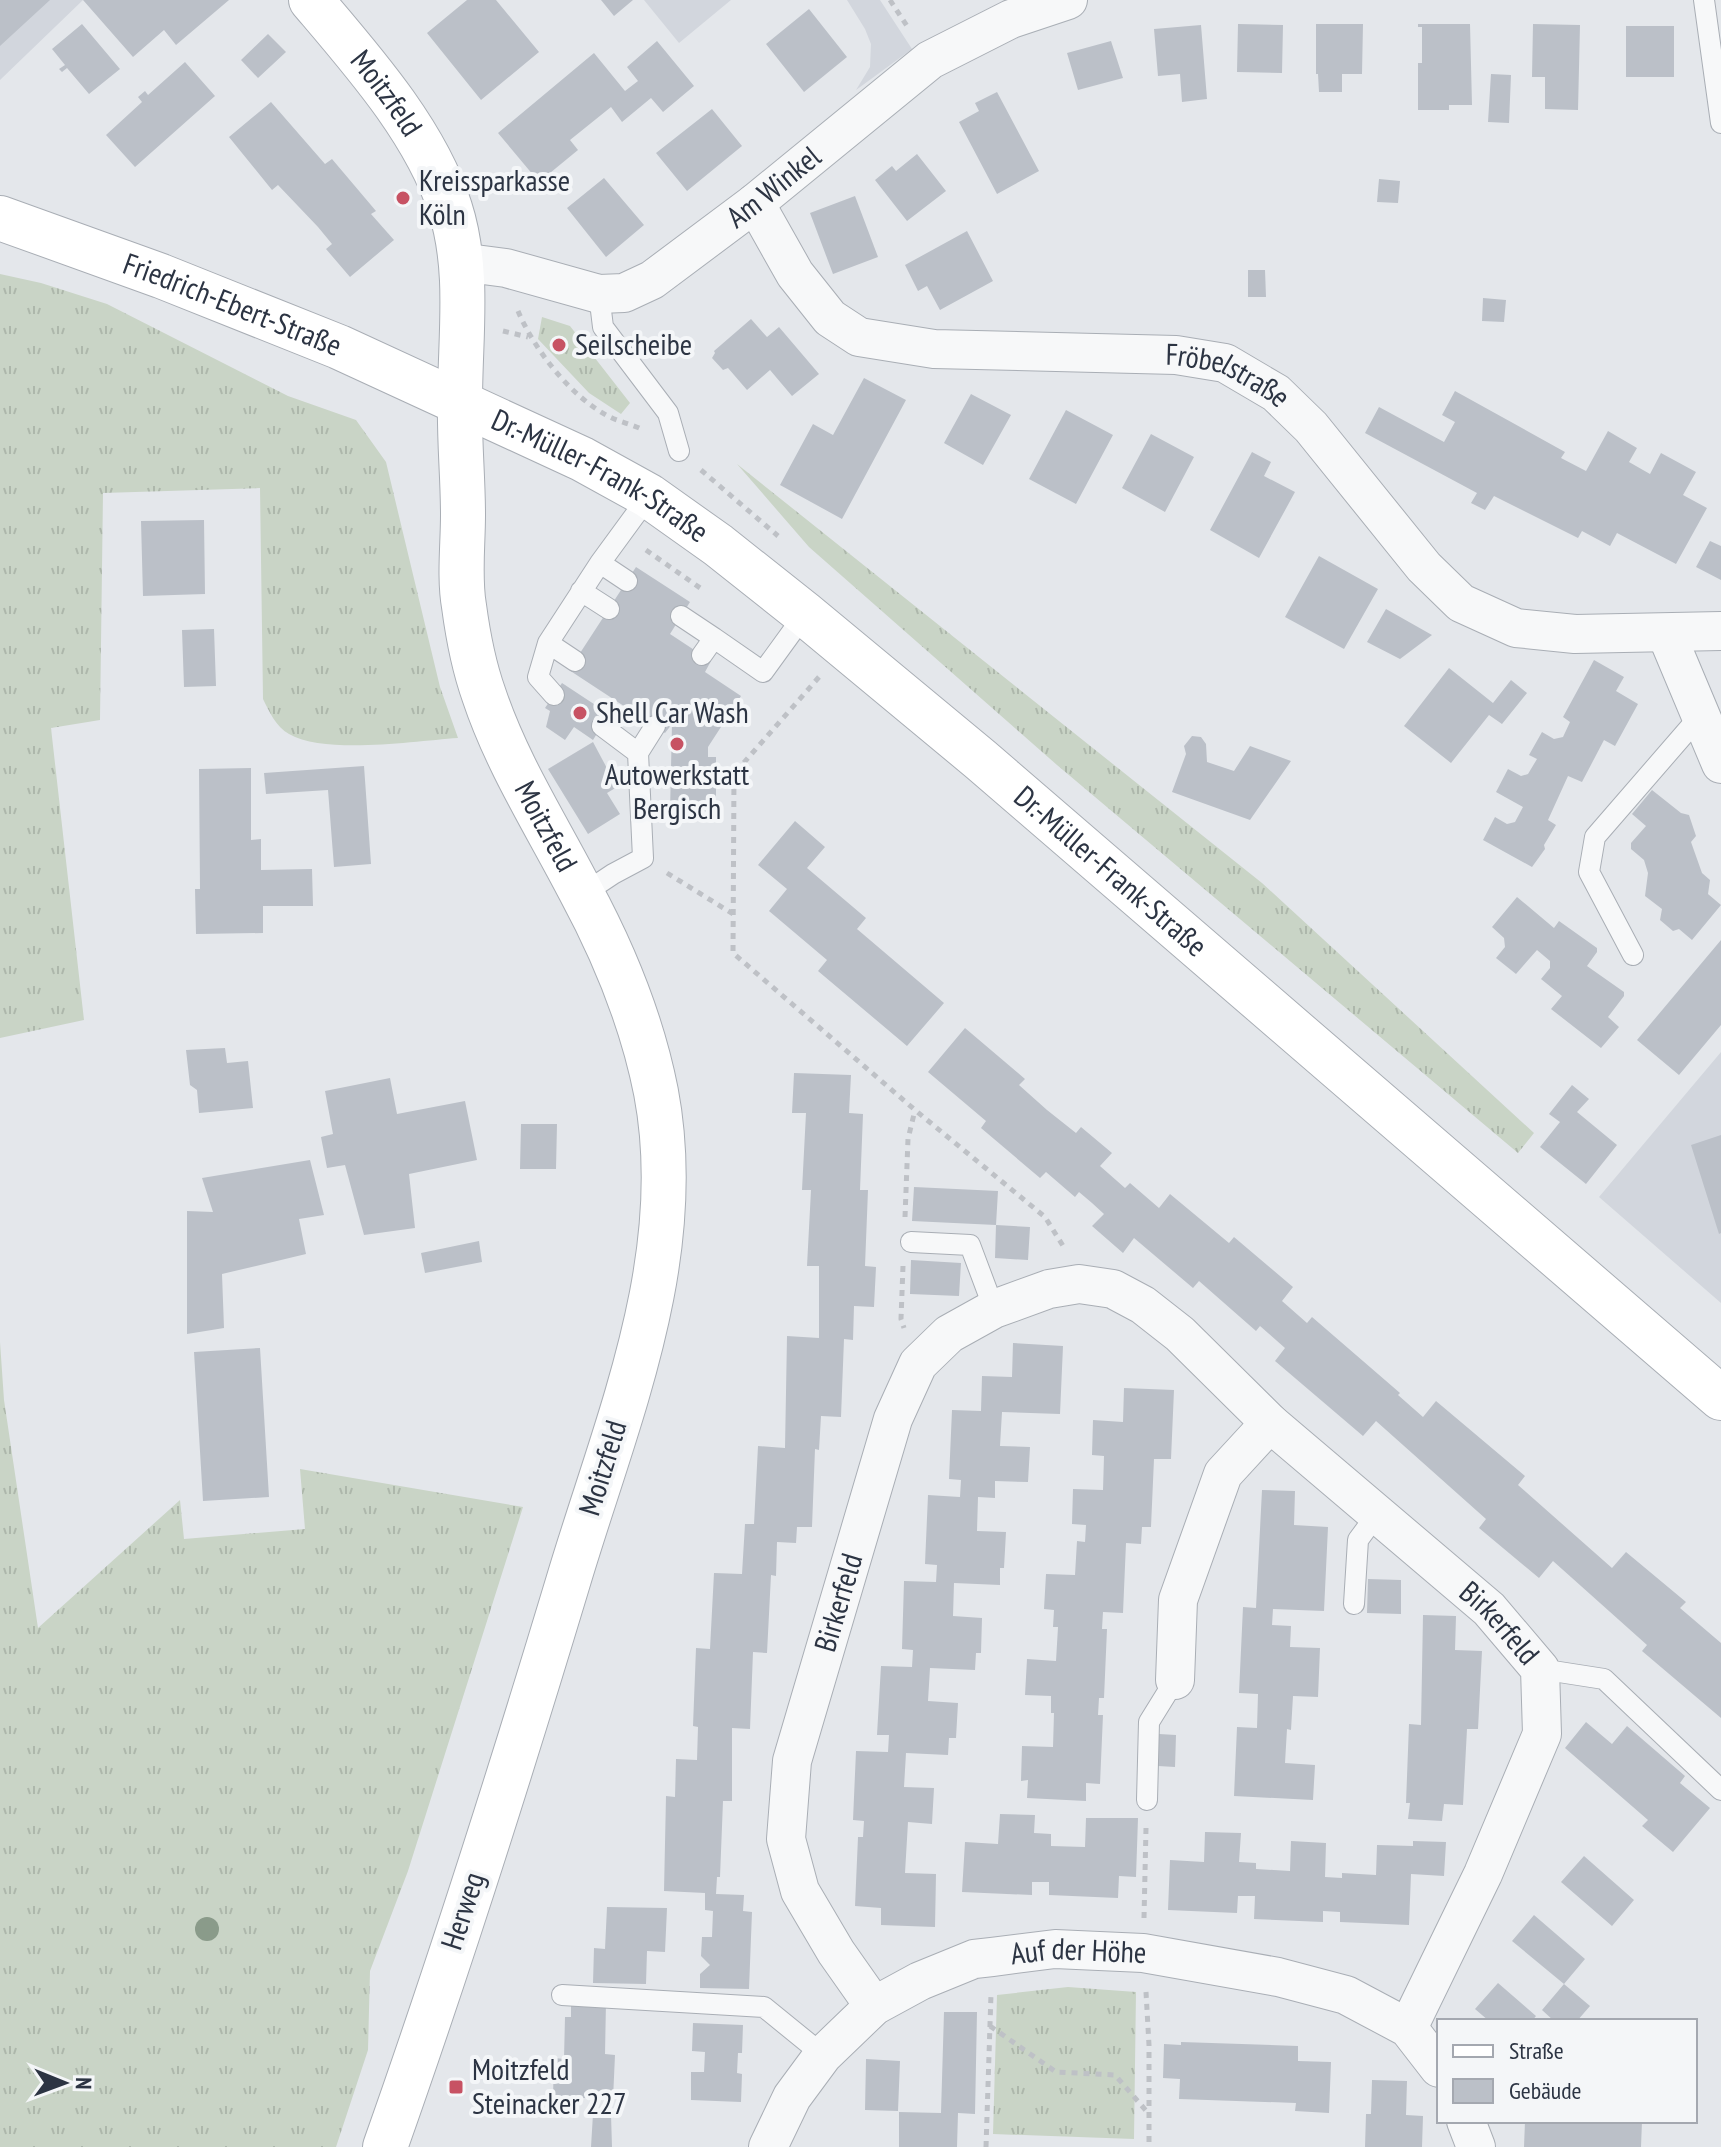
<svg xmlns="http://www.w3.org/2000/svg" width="1721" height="2147" font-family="'PT Sans Narrow',sans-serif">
  <defs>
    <pattern id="grass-tufts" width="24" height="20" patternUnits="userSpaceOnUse" patternTransform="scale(2)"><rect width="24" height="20" fill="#c9d4c6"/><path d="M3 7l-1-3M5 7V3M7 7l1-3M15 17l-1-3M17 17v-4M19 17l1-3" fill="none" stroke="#adb7ab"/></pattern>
  </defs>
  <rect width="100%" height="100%" fill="#e4e7eb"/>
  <path fill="#d2d6dd" d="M0,0H83L0,80Z
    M644,0H731L679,43Z
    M847,0H880L912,49L856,90L870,67L871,44L865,29Z
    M1721,1052V1303L1599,1197Z"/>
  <path fill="url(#grass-tufts)" d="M0,274L41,283L107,304L288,396L356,420L386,462L440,687L458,738C414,741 326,755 289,734C276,727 269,711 263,699L260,488L103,493L100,720L51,728L84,1020L0,1038Z
    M542,317L570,326L630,403L621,414L589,393L538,339Z
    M737,464L1262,883L1534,1133L1518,1153L1057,765L809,547Z
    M0,1342L4,1400L38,1628L180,1500L184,1539L305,1529L300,1469L523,1507L408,1871L370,1971L368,2050L336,2147H0Z
    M1068,1987L1136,1992L1134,2139L993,2134L997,1995Z"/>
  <path fill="#bbc0c8" d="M0,0H50L0,46Z
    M83,0H229L176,45L164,30L133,57Z
    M467,0H496L539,52L481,100L427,33Z
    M601,0H633L614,16Z
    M809,9L847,57L804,92L766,44Z
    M82,24L120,69L89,94L67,68L62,72L59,69L65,65L52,49Z
    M1238,24L1283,25L1282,73L1237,72Z
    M1316,24H1363L1362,74H1342V92H1319L1318,74H1316Z
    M1418,24H1470L1472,105H1449V110H1418V63H1422V27H1418Z
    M1533,24L1580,25L1578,110L1545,109V77H1532Z
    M1201,25L1207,99L1182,102L1180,74L1158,76L1154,29Z
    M1626,26H1674V77H1626Z
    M268,34L286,52L258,78L241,60Z
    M657,41L694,86L663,112L651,98L622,122L611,107L570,140L578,150L539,182L498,133L594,53L625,91L638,81L627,67Z
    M1111,41L1123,78L1078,90L1067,53Z
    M185,62L215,96L135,167L106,135L142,102L138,97L145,91L148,95Z
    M1491,74L1511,75L1509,123L1488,122Z
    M997,92L1039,171L997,194L959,122L979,111L975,103Z
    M271,102L325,164L332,159L376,211L371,214L394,240L350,277L326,249L332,244L318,227L278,185L272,190L229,137Z
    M712,109L742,146L687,191L656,153Z
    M917,154L946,191L907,221L875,180L892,166L896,171Z
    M604,178L644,225L606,257L567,208Z
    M1379,179L1400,181L1398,203L1377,202Z
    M855,196L878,257L833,274L810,213Z
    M967,231L993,281L940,310L927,286L918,291L905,265Z
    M1248,270H1265L1266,297H1248Z
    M1483,298L1506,300L1504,322L1482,321Z
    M751,319L767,337L779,327L819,374L792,396L770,370L747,390L728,368L723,370L712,358L715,353L714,351Z
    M864,378L906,400L842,519L780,485L813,424L833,435Z
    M1455,391L1565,452L1561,458L1586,471L1608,431L1637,448L1629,462L1650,474L1661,453L1696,472L1683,495L1707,508L1676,564L1617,533L1610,546L1582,531L1578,538L1494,496L1485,510L1471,503L1477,493L1365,433L1379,407L1444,442L1455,422L1442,415Z
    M971,394L1011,415L983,465L944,443Z
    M1066,410L1113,435L1076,504L1029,479Z
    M1151,434L1194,457L1165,512L1122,488Z
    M1252,452L1271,462L1264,476L1295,492L1259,558L1210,530Z
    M204,520L205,594L143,596L141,521Z
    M1710,541L1721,546V580L1696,567Z
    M1319,556L1378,589L1344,649L1285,617Z
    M636,567L690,602L670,634L711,661L705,672L741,696L708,747V757H716V811L670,812L672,724L665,733L569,670Z
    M1386,609L1432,635L1400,659L1367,642Z
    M214,629L216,686L184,687L182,630Z
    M1594,660L1624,677L1616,691L1638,704L1615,746L1604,740L1582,782L1568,776L1548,820L1556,825L1544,845L1545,849L1532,867L1483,840L1495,817L1507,824L1515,822L1523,807L1496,792L1508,769L1521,776L1528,774L1537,759L1529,755L1542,732L1554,739L1563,737L1570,722L1563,717Z
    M1449,668L1493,703L1511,680L1527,693L1502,724L1489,715L1451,763L1404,726Z
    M562,683L609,714L593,740L574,727L565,740L546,727L550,711L545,708Z
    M1192,736L1201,737L1206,744L1207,762L1234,771L1250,746L1291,761L1250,820L1172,792L1186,754L1184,746Z
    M593,742L617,787L607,793L620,814L588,834L548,769Z
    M364,766L371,864L334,867L328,790L266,794L264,773Z
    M251,768V840L261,839V870L312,869L313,906H263V933L196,934L195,889H200L199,769Z
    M1652,790L1681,813L1689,815L1696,836L1691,842L1702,873L1710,880L1708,894L1721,905L1692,940L1679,929L1673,931L1660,920L1662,909L1645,896L1648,873L1644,860L1631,849V843L1646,826L1632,814Z
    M795,821L825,847L807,868L866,918L857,929L944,1003L907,1046L818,971L827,960L769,911L787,889L758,865Z
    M1517,897L1554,928L1559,921L1597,948V952L1587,966L1624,992V996L1608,1017L1619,1027L1601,1048L1551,1009L1562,996L1541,979L1550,968V961L1537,950L1516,974L1496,958L1505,947L1504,938L1492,927Z
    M1721,940V1025L1679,1075L1637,1040Z
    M965,1028L1025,1079L1019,1085L1047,1110L1076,1133L1081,1127L1112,1153L1100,1166L1125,1188L1130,1183L1159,1208L1170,1194L1229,1243L1234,1237L1293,1287L1282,1301L1307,1323L1312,1317L1400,1393L1398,1395L1423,1417L1436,1401L1525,1476L1518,1485L1612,1568L1626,1552L1686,1602L1680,1608L1721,1643V1718L1642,1651L1647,1645L1553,1561L1539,1578L1479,1528L1486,1519L1376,1421L1363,1436L1275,1361L1285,1348L1260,1326L1256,1331L1199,1281L1193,1288L1134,1238L1123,1253L1092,1226L1104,1214L1092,1203L1079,1192L1075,1197L1046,1172L1040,1178L981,1128L986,1121L928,1072Z
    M225,1048L227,1063L248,1061L253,1108L199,1113L197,1090L190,1085L186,1050Z
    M794,1073L851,1075L849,1113L863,1114L860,1190H868L865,1266L876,1267L874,1307L854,1306L853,1340L844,1339L841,1417L821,1416L819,1450L815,1449L812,1527H797L796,1543L777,1542L776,1576L771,1575L767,1653L753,1652L750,1729L732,1728V1801H723L720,1877H717L716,1894L744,1895L743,1911L752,1912L749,1989L700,1988V1974L710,1965L701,1956L702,1937H712L713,1911L705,1910V1893L664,1891L666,1796L675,1797L676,1759L697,1760L698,1727L693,1726L696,1648L710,1649L714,1573L742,1574L745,1524H754L758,1446L785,1448L787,1336L819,1338V1266H807L811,1190H802L806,1113H792Z
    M390,1078L397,1114L465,1101L477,1160L409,1174L415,1228L364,1235L345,1165L327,1168L321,1137L333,1134L325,1091Z
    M1572,1085L1589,1099L1577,1112L1617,1145L1586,1184L1540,1147L1560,1122L1549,1114Z
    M521,1124H557L556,1169H520Z
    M1721,1135V1233L1719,1234L1691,1145Z
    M310,1160L324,1215L299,1219L306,1254L222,1274L224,1328L187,1334V1211L213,1212L202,1178Z
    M914,1187L998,1191L996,1225L912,1221Z
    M996,1225L1030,1227L1028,1260L995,1258Z
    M479,1241L482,1262L425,1273L421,1253Z
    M911,1260L961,1263L959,1296L910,1294Z
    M1013,1343L1063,1346L1060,1414L1002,1412L1000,1446L1030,1447L1028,1482L995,1481V1498L978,1497L977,1531L1006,1532L1004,1568H1000V1585L954,1583L953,1616L982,1618L981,1653H976L975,1670L930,1668L928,1701L958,1703L956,1738H949L948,1755L906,1753L904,1787L934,1788L932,1824L908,1822L905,1873L936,1874L935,1927L881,1925V1908L855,1906L858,1837H863L864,1821L853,1820L856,1751L888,1752L889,1735H877L881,1666L912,1667L913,1650L902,1649L904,1581L936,1582L937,1565L925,1564L928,1495L960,1497L961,1480L949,1479L952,1410L981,1411L982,1376L1012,1377Z
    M260,1348L269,1497L203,1501L194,1352Z
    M1124,1388L1174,1390L1171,1459H1154L1151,1527H1142L1141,1544L1126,1543L1123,1613L1103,1612L1102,1629H1107L1104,1698H1099L1098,1715H1103L1100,1784L1086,1783V1801L1027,1798L1028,1780L1021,1781L1022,1746L1053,1747L1054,1713H1051V1696L1025,1695L1027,1659L1056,1661L1058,1627H1053L1054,1610L1044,1609L1046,1574L1075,1575L1077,1541L1085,1542L1086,1525L1072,1524L1073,1489L1103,1490L1104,1456L1092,1455L1093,1420L1123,1422Z
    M1262,1490L1295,1491L1294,1525L1328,1527L1324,1611L1273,1609L1272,1625L1291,1626L1290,1647L1320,1648L1318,1697L1293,1696L1291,1730L1287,1729L1285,1763L1315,1765L1313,1800L1234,1796L1237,1727L1257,1728L1258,1694L1239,1693L1243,1607L1256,1608Z
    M1368,1579L1401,1580V1614L1367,1613Z
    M1423,1615L1456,1616L1455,1650L1482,1651L1478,1729H1467L1463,1805L1444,1804L1442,1821L1408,1819L1410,1803H1406L1409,1724L1421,1725Z
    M1586,1722L1612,1744L1627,1726L1685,1776L1680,1783L1710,1808L1673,1852L1642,1826L1648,1820L1565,1748Z
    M1159,1734L1176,1735L1175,1767L1158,1766Z
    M1000,1814L1035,1815L1034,1833L1051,1834V1846L1085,1847L1086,1818H1138L1136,1877L1119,1876L1118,1898L1049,1895V1882H1032V1895L962,1892L965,1842L998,1844Z
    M1205,1832L1241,1833L1239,1862L1256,1863V1869L1290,1871L1291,1841L1326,1843L1325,1877L1342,1878V1873L1376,1875L1377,1845L1413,1846V1841L1446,1842L1444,1876L1411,1874L1409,1925L1340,1922V1912L1323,1911V1922L1254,1919L1255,1896H1238L1237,1913L1168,1910L1170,1860L1204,1862Z
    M1584,1856L1634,1900L1612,1926L1561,1882Z
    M607,1907L667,1908L665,1952L647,1951L646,1984L593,1983L594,1948L605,1949Z
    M1534,1915L1585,1959L1564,1984L1590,2006L1577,2021H1554L1542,2010L1564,1984L1512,1941Z
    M1498,1983L1536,2016L1532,2021H1489L1475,2009Z
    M571,2001L606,2002L605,2054L615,2055L613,2099L553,2097L554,2058L564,2059L565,2017H571Z
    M944,2012H977L975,2114L958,2113L957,2147H899V2112L941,2113Z
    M693,2023L743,2025L742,2053H738L737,2073L742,2074L741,2102L691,2100V2072H704L705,2052L692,2051Z
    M1181,2042L1298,2046V2061L1331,2062L1329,2113L1295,2111L1296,2103L1179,2099L1180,2079L1163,2078L1164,2044L1181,2045Z
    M866,2059L900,2061L898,2111L865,2110Z
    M1372,2080L1407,2081L1406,2115L1423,2116L1422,2147H1365L1366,2114H1371Z
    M593,2114L611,2115L612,2147H591Z
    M1525,2121H1642L1641,2147H1524Z"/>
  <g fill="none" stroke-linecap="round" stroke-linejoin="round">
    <defs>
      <path id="lane" d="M1704,0L1721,123
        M599,294L603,327L668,413L679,451
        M600,563L627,581
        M581,591L609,609
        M681,616L714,638
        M548,643L538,677L554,695
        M702,655L714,638L763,672L805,614
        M575,661L548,643L600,563L649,496
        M602,726L638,753
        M583,894L613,874L643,858L638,753L655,726
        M1633,955L1589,872L1595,837L1699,717
        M911,1242L970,1245L994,1309
        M1354,1604L1358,1540L1377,1514
        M1540,1669L1604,1679L1721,1790
        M1147,1800L1149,1722L1175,1680
        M562,1995L764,2007L823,2055"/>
      <g id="street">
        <path id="s1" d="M755,203L795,274L830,318L859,337L934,349L1176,355L1225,363L1276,393L1311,427L1424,567L1461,603L1516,628L1575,634L1721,631"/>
        <path id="s2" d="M460,262L506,268L599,294L624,293L652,280L755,203L930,60L1011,19L1068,0"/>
        <path d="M1666,633L1721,764"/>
        <path d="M1175,1680L1178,1600L1223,1474L1270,1423"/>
        <path id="s3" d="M874,2006L836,1952L800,1891L786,1839L792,1761L893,1419L918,1364L949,1334L994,1309L1049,1289L1079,1284L1113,1289L1143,1305L1180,1334L1270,1423L1489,1609L1540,1669L1542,1734L1483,1874L1408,2028"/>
        <path d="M1466,2121L1476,2147"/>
        <path id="s4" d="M768,2147L792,2097L823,2055L874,2006L920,1981L974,1959L992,1957L1055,1949L1143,1953L1278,1977L1346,1995L1408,2028L1439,2068"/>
      </g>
      <g id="secondary">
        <path id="s5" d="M311,0C362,60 426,132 450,208C470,270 460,337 460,401C459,439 463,477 463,515C463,545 459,577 464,606C468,636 474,667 484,695C507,764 547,826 580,890C614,953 642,1021 656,1092C688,1260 615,1424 568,1582C511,1771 451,1961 385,2147"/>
        <path id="s6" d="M0,218L161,276L339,347L582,459L649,496L718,545L805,614L981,760L1721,1398"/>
      </g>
    </defs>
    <use href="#lane" stroke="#a9aeb5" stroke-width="22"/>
    <use href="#street" stroke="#a9aeb5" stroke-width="40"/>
    <use href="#secondary" stroke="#a9aeb5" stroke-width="46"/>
    <path stroke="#bec1c6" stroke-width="5" stroke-dasharray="6 6" stroke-linecap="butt" d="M890,0L909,29
      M518,311C534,349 570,396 608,416C619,422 632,424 643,430
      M503,331L528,337
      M701,470L778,536
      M646,550L703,590
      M819,677L734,774L733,953L915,1110L1045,1217L1065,1249
      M667,873L733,914
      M905,1217L908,1139L915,1110
      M903,1266L901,1319L904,1328
      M1144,1918L1146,1828
      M1146,1992L1149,2045V2147
      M990,2026L1056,2072L1115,2075L1149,2114
      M986,2147L991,1994"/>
    <use href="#lane" stroke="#f7f8f9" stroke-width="20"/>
    <use href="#street" stroke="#f7f8f9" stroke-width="38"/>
    <use href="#secondary" stroke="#fff" stroke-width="44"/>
  </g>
  <circle fill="#8a9b8a" cx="207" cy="1929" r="12"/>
  <g fill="#c75263" stroke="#f4f6f8" stroke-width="3">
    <circle cx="403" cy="198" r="8"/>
    <circle cx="559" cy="345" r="8"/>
    <circle cx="580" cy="713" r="8"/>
    <circle cx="677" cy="744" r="8"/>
    <rect x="448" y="2079" width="16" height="16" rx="4"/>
  </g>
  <g text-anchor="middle" stroke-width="8" stroke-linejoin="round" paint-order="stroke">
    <g font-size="30" fill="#2c3443" stroke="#f4f6f8">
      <text dy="10" stroke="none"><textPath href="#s5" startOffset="120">Moitzfeld</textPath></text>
      <text dy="10" stroke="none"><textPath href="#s2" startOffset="352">Am Winkel</textPath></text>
      <text dy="10" stroke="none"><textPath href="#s6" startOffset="248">Friedrich-Ebert-Straße</textPath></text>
      <text dy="10" stroke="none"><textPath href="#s1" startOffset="546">Fröbelstraße</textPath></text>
      <text dy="10" stroke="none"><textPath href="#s6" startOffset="654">Dr.-Müller-Frank-Straße</textPath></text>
      <text dy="10" stroke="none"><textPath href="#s5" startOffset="888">Moitzfeld</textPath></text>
      <text dy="10" stroke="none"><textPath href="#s6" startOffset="1302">Dr.-Müller-Frank-Straße</textPath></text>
      <text transform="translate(603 1468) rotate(-73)" y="10">Moitzfeld</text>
      <text dy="10" stroke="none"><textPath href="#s3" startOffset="434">Birkerfeld</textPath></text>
      <text dy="10" stroke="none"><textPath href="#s3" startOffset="1416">Birkerfeld</textPath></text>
      <text transform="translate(463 1911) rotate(-72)" y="10">Herweg</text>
      <text dy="10" stroke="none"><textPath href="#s4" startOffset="394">Auf der Höhe</textPath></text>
    </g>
    <g font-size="30" fill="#2c3443" stroke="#f4f6f8" text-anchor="start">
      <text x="419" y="191">Kreissparkasse<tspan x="419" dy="34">Köln</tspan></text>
      <text x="575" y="355">Seilscheibe</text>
      <text x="596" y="723">Shell Car Wash</text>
      <text x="677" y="785" text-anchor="middle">Autowerkstatt<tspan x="677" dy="34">Bergisch</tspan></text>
      <text x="472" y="2080">Moitzfeld<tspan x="472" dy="34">Steinacker 227</tspan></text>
    </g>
  </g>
  <rect x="1437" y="2019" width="260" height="104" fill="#f4f6f8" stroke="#a4a8b0" stroke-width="2"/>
  <rect x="1453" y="2045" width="40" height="12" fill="#ffffff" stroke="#a4a8b0" stroke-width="2"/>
  <text x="1509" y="2059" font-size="24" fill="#2c3443">Straße</text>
  <rect x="1453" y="2079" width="40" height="24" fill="#bbc0c8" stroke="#a4a8b0" stroke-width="2"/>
  <text x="1509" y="2099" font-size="24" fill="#2c3443">Gebäude</text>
  <g transform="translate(64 2083) rotate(91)" stroke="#f4f6f8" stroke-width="6" paint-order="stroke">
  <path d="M0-6L14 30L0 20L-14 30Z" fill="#2c3443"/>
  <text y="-12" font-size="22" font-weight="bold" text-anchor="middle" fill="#2c3443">N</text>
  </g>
</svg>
